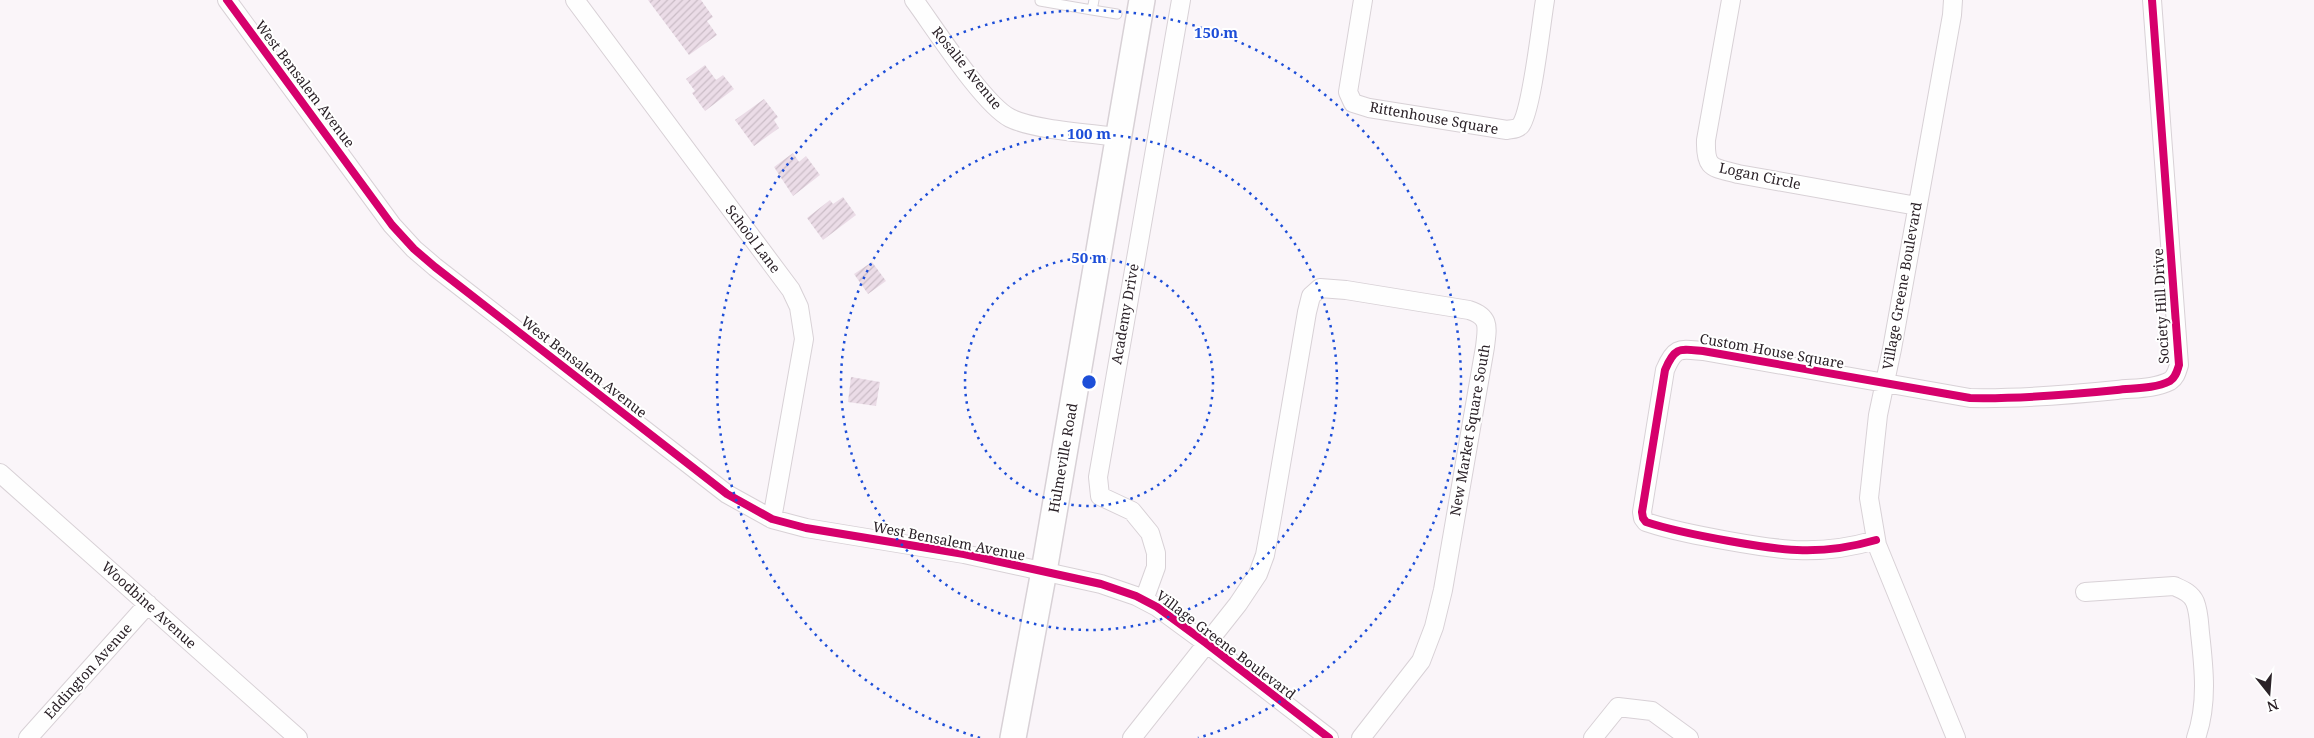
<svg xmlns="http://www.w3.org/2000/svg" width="2314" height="738" font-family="'Noto Serif',serif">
  <defs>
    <pattern id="building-hatch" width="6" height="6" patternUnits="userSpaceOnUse" patternTransform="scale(1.25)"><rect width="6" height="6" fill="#ebdce7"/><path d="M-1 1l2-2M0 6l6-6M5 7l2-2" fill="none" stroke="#cabcc6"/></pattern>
  </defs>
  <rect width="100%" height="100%" fill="#faf5f9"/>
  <path fill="url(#building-hatch)" d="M648,0H701L713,17L707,21L717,35L689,55Z
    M705,65L716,80L723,75L734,89L705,111L692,93L695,91L686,79Z
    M764,99L778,117L774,120L779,128L754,146L735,120Z
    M793,153L799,162L806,156L820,175L793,196L774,167Z
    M843,197L856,215L823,240L807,218L830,200L833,204Z
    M872,262L886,281L868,294L854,274Z
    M851,377L880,382L876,406L848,402Z"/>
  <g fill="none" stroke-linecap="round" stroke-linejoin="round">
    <defs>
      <path id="service" d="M1094,0L1092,10L1117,14
        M1040,1L1092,10"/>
      <path id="minor" d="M227,0L392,225L414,249L435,267L727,494L772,519L806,528L964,554L1101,584L1136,596L1157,607L1206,643L1329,738
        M575,0L791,290L799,307L804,339L772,519
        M914,0C934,27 983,104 1010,118C1034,130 1090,133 1118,137
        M1363,0L1348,92L1353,103L1369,108L1507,130C1512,129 1518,129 1521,125C1532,109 1541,24 1545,0
        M1731,0L1706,140C1705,170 1713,167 1738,174L1917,206
        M1953,0L1952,15L1892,349L1878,415L1869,498L1877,545L1956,738
        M0,473L298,738
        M1876,540C1821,556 1784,551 1729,541C1701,536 1673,531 1646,522L1643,518L1642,512L1665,370C1675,346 1680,349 1703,351L1970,398C2019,399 2068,395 2117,390C2134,388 2154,389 2170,381C2176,377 2177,371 2179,365L2152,0
        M2085,592L2174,586C2183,590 2191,593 2195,602C2199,612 2199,623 2200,633C2204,668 2208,704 2196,738
        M1144,600L1156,567V553L1150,533L1132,511L1100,496L1098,477L1181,0
        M28,738L148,604
        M1132,738L1238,604L1258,574L1265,555L1272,517L1307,312L1311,296L1320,288L1346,290L1469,310C1491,317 1487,328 1485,347L1443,590L1434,627L1421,661L1361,738
        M1593,738L1618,707L1652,711L1689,738"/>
      <path id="secondary" d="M1013,738L1044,571L1142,0"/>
    </defs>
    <use href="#service" stroke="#d8d1d6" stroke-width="11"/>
    <use href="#minor" stroke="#d8d1d6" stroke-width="20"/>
    <use href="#secondary" stroke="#d8d1d6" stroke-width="28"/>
    <use href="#service" stroke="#fefefe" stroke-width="9"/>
    <use href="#minor" stroke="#fefefe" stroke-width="18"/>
    <use href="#secondary" stroke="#fefefe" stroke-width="25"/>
    <defs>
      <path id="cycleway" d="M227,0L392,225L414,249L435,267L727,494L772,519L806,528L964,554L1101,584L1136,596L1157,607L1206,643L1329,738
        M1876,540C1821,556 1784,551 1729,541C1701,536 1673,531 1646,522L1643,518L1642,512L1665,370C1675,346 1680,349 1703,351L1970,398C2019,399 2068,395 2117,390C2134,388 2154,389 2170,381C2176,377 2177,371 2179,365L2152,0"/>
    </defs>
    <use href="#cycleway" stroke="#fff" stroke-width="11"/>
    <use href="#cycleway" stroke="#d6006c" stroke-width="8"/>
  </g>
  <g fill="none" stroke="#1d4ed8" stroke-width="2.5" stroke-dasharray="2.5 5">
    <circle cx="1089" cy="382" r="124"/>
    <circle cx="1089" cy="382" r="248"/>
    <path d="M980 738A372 372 0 1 1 1198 738"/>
  </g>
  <g text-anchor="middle" stroke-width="4" stroke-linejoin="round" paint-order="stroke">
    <g font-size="14" fill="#2b2228" stroke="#fff">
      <text transform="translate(967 68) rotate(51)" y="5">Rosalie Avenue</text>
      <text transform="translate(305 84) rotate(53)" y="5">West Bensalem Avenue</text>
      <text transform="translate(1434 118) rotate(10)" y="5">Rittenhouse Square</text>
      <text transform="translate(1760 176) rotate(12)" y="5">Logan Circle</text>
      <text transform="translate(753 239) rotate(53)" y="5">School Lane</text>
      <text transform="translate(1902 286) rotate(-80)" y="5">Village Greene Boulevard</text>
      <text transform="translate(2161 306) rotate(-93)" y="5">Society Hill Drive</text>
      <text transform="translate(1125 314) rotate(-80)" y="5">Academy Drive</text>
      <text transform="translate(1772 351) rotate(10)" y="5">Custom House Square</text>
      <text transform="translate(584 367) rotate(38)" y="5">West Bensalem Avenue</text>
      <text transform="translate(1470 430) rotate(-80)" y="5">New Market Square South</text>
      <text transform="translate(1063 458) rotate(-80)" y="5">Hulmeville Road</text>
      <text transform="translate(949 541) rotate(11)" y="5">West Bensalem Avenue</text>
      <text transform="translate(149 605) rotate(42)" y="5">Woodbine Avenue</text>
      <text transform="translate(1226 645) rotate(37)" y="5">Village Greene Boulevard</text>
      <text transform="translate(88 671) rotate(-48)" y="5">Eddington Avenue</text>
    </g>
  </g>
  <circle cx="1089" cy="382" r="8" fill="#1d4ed8" stroke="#fff" stroke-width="2.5"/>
  <g font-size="15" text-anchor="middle" font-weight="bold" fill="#1d4ed8" stroke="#fff" stroke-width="4" stroke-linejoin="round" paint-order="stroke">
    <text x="1216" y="38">150 m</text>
    <text x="1089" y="139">100 m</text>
    <text x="1089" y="263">50 m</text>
  </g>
  <g transform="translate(2269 693) rotate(163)" stroke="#ffffff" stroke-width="4" paint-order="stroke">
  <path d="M0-4L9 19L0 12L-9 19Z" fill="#2b2228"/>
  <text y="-8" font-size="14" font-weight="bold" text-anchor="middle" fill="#2b2228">N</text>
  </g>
</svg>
